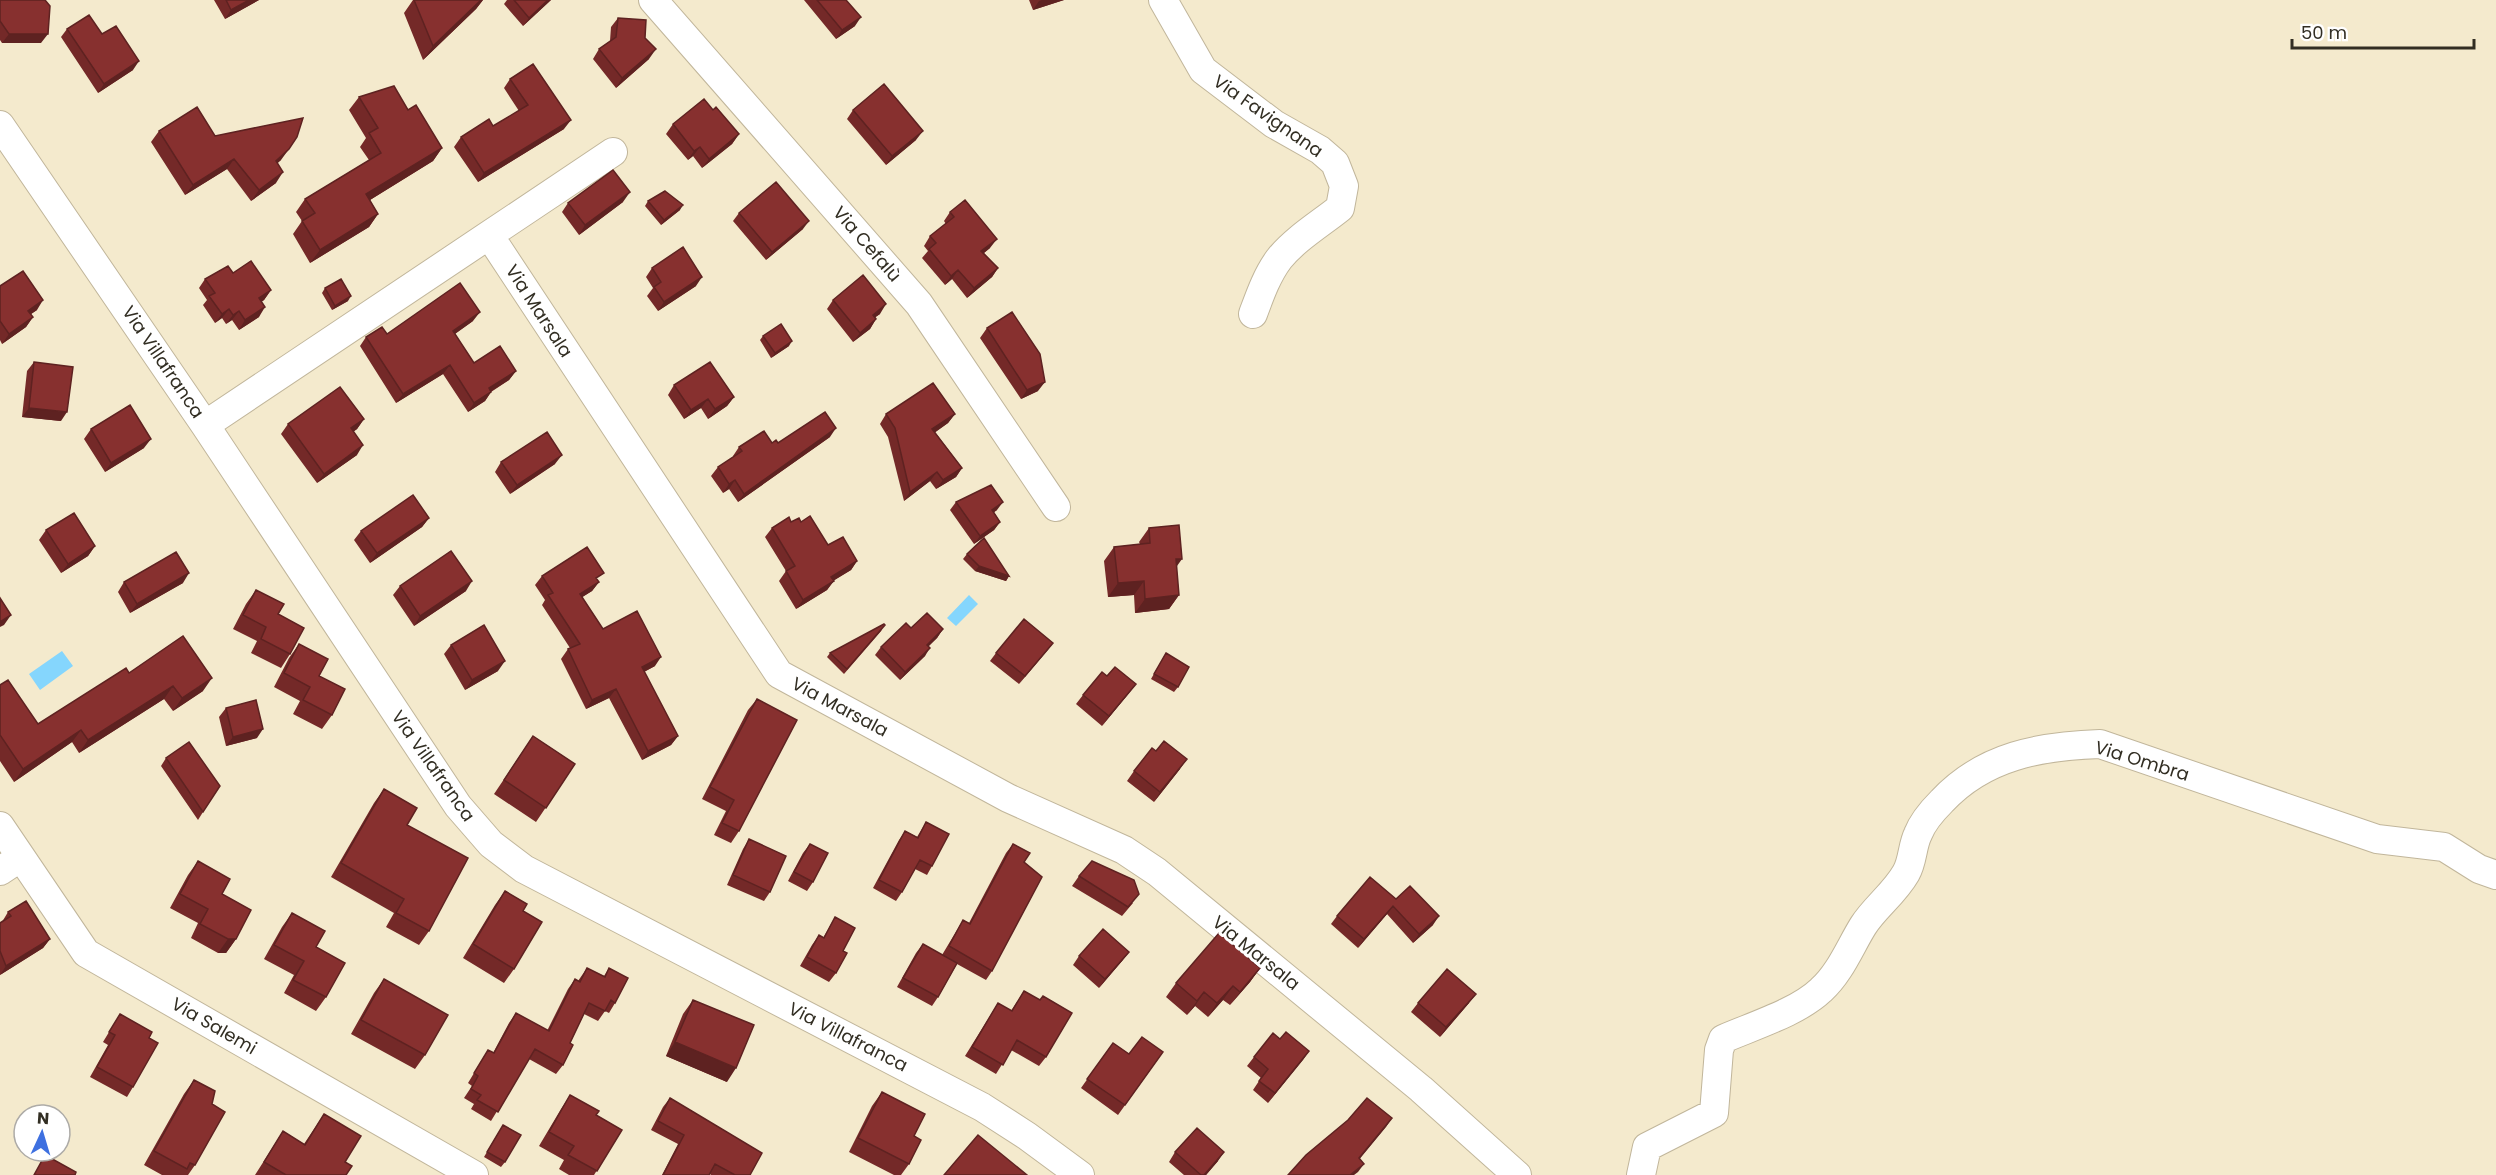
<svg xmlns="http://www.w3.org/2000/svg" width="2496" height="1175" font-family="Poppins,sans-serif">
  <rect width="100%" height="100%" fill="#f4eacd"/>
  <path fill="#85d6fd" d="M969,595L978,604L956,626L947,618Z
    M62,651L73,666L40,690L29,674Z"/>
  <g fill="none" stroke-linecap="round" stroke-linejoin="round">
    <defs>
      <path id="street" d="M653,0L919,304L1056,507
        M1163,0L1203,70L1274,124L1320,150L1335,163L1344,186L1340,208C1320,224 1295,239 1279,259C1267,275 1260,295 1253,314
        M0,125L205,425L458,806L491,844L524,869L982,1107L1027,1136L1080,1175
        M489,235L613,152
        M205,425L489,235L779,674L1008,798L1124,850L1157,872L1421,1089L1517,1175
        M0,826L86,953L474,1175
        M0,871L21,857
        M1641,1175L1647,1147L1714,1113L1719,1050L1723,1039C1753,1026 1798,1012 1821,990C1840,973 1850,947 1863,926C1875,907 1894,894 1906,873C1913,861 1912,846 1918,834C1923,821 1933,810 1942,801C1984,756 2040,746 2100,744L2377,839L2444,847L2479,869L2496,875"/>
    </defs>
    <use href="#street" stroke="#c1b69b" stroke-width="30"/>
    <use href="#street" stroke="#fff" stroke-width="28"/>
  </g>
  <path fill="#742928" d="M0,0L41,43H2L0,40Z
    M214,0H259L225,19Z
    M413,0H483L476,9L423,60L404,13Z
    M507,0H551L523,26L504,4Z
    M804,0H846L855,26L836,39Z
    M1029,0H1064L1033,10Z
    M618,18L645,38L649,59L616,88L593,59L599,49L610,41L611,27Z
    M67,29L102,34L133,70L98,93L61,37Z
    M510,79L564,129L478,182L454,147L461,137L493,126L519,111L504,88Z
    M359,97L408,110L442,148L433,161L370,200L378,214L369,227L310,263L293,234L302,221L296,212L305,199L369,160L360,147L366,138L349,110Z
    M713,110L739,134L732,144L702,168L693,156L688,160L666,134L673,124Z
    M853,110L916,140L886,165L847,119Z
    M159,131L215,136L281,160L277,163L276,183L251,201L227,169L185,195L151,142Z
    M648,201L680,210L661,225L645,206Z
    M623,202L579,235L562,212L568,203Z
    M950,212L990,248L984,253L998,268L992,277L967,298L952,279L945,285L922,258L928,251L924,246L930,236L946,224L944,221Z
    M739,213L803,229L766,260L733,221Z
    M652,268L696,286L658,311L647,296L653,288L646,277Z
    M233,273L271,290L264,300L261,302L259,317L239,330L232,320L226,324L222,318L215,323L203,305L207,300L199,288L205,279Z
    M0,286L37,310L31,314L33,317L26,327L2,344L0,340Z
    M325,288L348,301L332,310L322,293Z
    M833,300L880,314L875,317L876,319L870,329L853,342L827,309Z
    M473,321L455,334L474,363L516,371L509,380L491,392L485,401L468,412L443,374L396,403L360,346L366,337Z
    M987,328L1038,391L1021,399L980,338Z
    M763,336L789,346L771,358L760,340Z
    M34,362L61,421L22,417L27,371Z
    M674,385L734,397L727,406L708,419L701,408L684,419L668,395Z
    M886,414H955L948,423L935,432L962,468L956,477L936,489L930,481L904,501L888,437L880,424Z
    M364,419L357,429L353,432L357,455L317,483L281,434L288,424Z
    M91,429L144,448L105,472L84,439Z
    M830,437L738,502L729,489L723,493L711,476L718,467L734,457L733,456L739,447Z
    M501,462L555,464L510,494L495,472Z
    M956,502L997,510L994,512L1000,522L994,530L974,544L950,510Z
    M429,518L422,527L370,563L354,540L361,531Z
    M791,522H801L828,545L857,561L851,570L834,580L827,590L796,609L779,581L786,571L765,537L772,528Z
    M1149,528L1176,567L1179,595L1169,609L1135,613L1134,595L1108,597L1104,561L1114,547L1140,544L1139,542Z
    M46,530L95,546L88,556L61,573L39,540Z
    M967,554L1009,576L1006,581L975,571L963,559Z
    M542,576L598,581L599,582L592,591L582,597L603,629L655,666L644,672L678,736L671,745L642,760L609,698L586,709L561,659L568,649L570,648L542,605L545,600L535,585Z
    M124,582L183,583L130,613L118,592Z
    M400,586L466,591L414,626L393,595Z
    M256,590L290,654L281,668L251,653L257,641L233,629L246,604Z
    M911,628L943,629L937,638L928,646L925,656L900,680L875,655L881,647Z
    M882,630L844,674L827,657L830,653Z
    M1053,643L1019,684L990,661L996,653Z
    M299,644L319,676L332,715L322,729L293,714L300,701L274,687L289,658Z
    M451,645L498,671L465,690L444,654Z
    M1166,653L1178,687L1174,692L1151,679Z
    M129,673L203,691L173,711L164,699L79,753L72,742L14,782L0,761V685L38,724Z
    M1107,676L1129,693L1102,726L1076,704L1083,695Z
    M757,699L739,831L731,843L714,835L726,811L702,799L748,710Z
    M226,708L257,738L226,746L219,717Z
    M533,736L575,764L536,822L494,794Z
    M166,758L203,812L198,820L161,766Z
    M1180,769L1154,802L1127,781L1134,771Z
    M384,789L407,825L429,931L419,945L386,927L394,913L331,877L374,803Z
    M926,822L932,866L927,875L915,869L902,892L896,901L873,888L899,840L905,831L917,837Z
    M749,839L770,892L764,901L727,885L743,849Z
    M810,844L813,882L807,891L788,881L803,853Z
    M1013,844L1024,862L992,971L986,980L957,964L938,997L932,1006L897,987L916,953L923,944L942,955L963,920L969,923L1006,853Z
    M198,861L222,894L236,939L226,953H218L191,938L198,923L170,908L188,875Z
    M1079,876L1133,903L1122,916L1072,886Z
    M505,891L523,911L514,969L504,983L463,958L495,905Z
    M1396,899L1433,925L1413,943L1387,914L1358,948L1331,924L1337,916Z
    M8,912L50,939L43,948L0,975V923L2,922Z
    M292,913L316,947L326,997L316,1011L284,993L294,975L264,959L282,927Z
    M835,917L836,973L829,982L800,966L812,945L819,935L823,938Z
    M1129,952L1122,961L1099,988L1073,965L1079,956Z
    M587,968L604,976L609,968L615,1003L609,1013L605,1011L598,1021L584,1014L570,1043L563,1065L556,1074L529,1059L491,1121L471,1109L474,1104L464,1098L472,1086L468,1083L488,1050L493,1053L509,1023L516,1013L547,1031L568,989L575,979L578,981Z
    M1260,968L1250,982L1230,1005L1223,1000L1208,1017L1195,1006L1187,1015L1166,997L1176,983Z
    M384,979L425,1055L415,1069L351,1034L374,993Z
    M1024,991L1046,1057L1039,1066L1011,1050L996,1074L965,1056L998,1003L1011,1011Z
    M693,1000L727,1082L666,1056L683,1014Z
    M1418,1003H1469L1440,1037L1411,1012Z
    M120,1014L149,1038L133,1087L127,1097L90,1077L108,1045L103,1042Z
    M1280,1039L1309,1051L1268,1103L1253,1090L1261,1078L1247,1066L1254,1057Z
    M1113,1043L1129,1054L1163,1052L1118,1115L1081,1088Z
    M194,1080L195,1165L188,1175H162L144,1165L184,1094Z
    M882,1092L914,1136L909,1164L901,1175H894L849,1152L872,1106Z
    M570,1095L596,1115L622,1130L594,1175H569L559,1169L564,1160L539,1146L561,1109Z
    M670,1098L750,1175H711L710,1174L709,1175H662L678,1144L651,1130L663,1107Z
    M324,1114L345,1162L346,1175H255L283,1131L304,1144Z
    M503,1125L505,1162L501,1167L484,1157Z
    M1175,1152L1218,1161L1206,1175H1184L1169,1162Z"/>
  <path fill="#5e2221" d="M249,0H259L225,19L231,10Z
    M481,0H483L476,9L423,60L433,46Z
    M548,0H551L523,26L529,18Z
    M1042,0H1064L1033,10L1039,1Z
    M861,17L855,26L836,39L842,30Z
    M9,34H48L41,43H2Z
    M656,49L649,59L616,88L622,78Z
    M139,61L133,70L98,93L104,84Z
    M571,120L564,129L478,182L484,173Z
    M923,131L916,140L886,165L892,156Z
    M739,134L732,144L702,168L709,159Z
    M700,147L693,156L688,160L694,151Z
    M442,148L433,161L357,208L366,194Z
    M289,149L281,160L268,172L276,161Z
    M234,159L227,169L185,195L193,185Z
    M283,172L276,183L251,201L259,190Z
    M630,192L623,202L579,235L585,225Z
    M683,205L680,210L661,225L664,220Z
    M378,214L369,227L310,263L320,250Z
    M809,221L803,229L766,260L772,252Z
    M997,239L990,248L975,260L981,251Z
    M998,268L992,277L967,298L974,288Z
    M958,270L952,279L945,285L951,276Z
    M702,277L696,286L658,311L664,302Z
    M271,290L264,300L252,308L259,298Z
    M351,296L348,301L332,310L335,306Z
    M43,300L37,310L22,320L28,311Z
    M886,304L880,314L866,324L873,315Z
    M265,307L259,317L239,330L245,320Z
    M229,309L222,318L215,323L222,314Z
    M239,311L232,320L226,324L233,315Z
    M480,312L473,321L446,340L453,331Z
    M33,317L26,327L2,344L9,334Z
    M876,319L870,329L853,342L860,333Z
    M792,341L789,346L771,358L775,353Z
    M450,365L443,374L396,403L403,394Z
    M516,371L509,380L482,397L489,388Z
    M1045,382L1038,391L1021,399L1027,390Z
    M491,392L485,401L468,412L474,403Z
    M734,397L727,406L708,419L715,409Z
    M708,399L701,408L684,419L691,410Z
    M29,408L67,412L61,421L22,417Z
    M955,414L948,423L926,439L932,429Z
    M364,419L357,429L344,438L351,428Z
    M836,428L830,437L738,502L744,494Z
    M151,439L144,448L105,472L111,463Z
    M363,445L357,455L317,483L324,474Z
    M562,455L555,464L510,494L517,485Z
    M962,468L956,477L936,489L943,480Z
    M937,472L930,481L904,501L910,492Z
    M735,480L729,489L723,493L729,484Z
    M1003,502L997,510L986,518L992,510Z
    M429,518L422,527L370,563L377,553Z
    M1000,522L994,530L974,544L980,536Z
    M95,546L88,556L61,573L68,564Z
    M1176,559H1182L1172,573Z
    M857,561L851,570L825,586L831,577Z
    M979,566L1009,576L1006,581L975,571Z
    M189,573L183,583L130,613L137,604Z
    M472,581L466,591L414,626L420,616Z
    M834,581L827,590L796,609L803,600Z
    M1144,581L1134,595L1108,597L1118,583Z
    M599,582L592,591L573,603L580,594Z
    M1179,595L1169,609L1135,613L1145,599Z
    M11,615L4,625L0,627V622Z
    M943,629L937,638L922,653L927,645Z
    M1053,643L1047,651L1019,684L1025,676Z
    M930,648L925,656L900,680L905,672Z
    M661,657L655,666L636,676L642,667Z
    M505,661L498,671L465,690L472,680Z
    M212,678L203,691L173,711L182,698Z
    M1136,684L1129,693L1102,726L1109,716Z
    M173,686L164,699L79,753L88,740Z
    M616,689L609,698L586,709L592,700Z
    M263,729L257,738L226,746L233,737Z
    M81,730L72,742L14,782L23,769Z
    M678,736L671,745L642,760L648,751Z
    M1187,759L1180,769L1154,802L1160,792Z
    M1393,906L1387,914L1358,948L1364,939Z
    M1439,916L1433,925L1413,943L1419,934Z
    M50,939L43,948L0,975L6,966Z
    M228,939H236L226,953H218Z
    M1129,952L1122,961L1099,988L1105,979Z
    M1260,968L1250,982L1230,1005L1240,992Z
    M1233,986L1223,1000L1208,1017L1217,1003Z
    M1204,992L1195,1006L1187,1015L1197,1001Z
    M1476,994L1469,1003L1440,1037L1446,1027Z
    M675,1042L736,1068L727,1082L666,1056Z
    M1309,1051L1303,1060L1268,1103L1275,1093Z
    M1392,1118L1386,1127L1353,1167L1359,1158Z
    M1224,1152L1218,1161L1206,1175H1204Z
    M1364,1164L1358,1172L1354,1175H1350Z"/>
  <path fill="#87302f" stroke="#5e2221" stroke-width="1.5" d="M0,0H45L50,6L48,34H9L0,21Z
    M226,0H249L231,10Z
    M414,0H481L433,46Z
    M514,0H548L529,18Z
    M817,0H846L861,17L842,30Z
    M89,15L102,34L116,26L139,61L104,84L67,29Z
    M618,18L646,20L645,38L656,49L622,78L599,49L616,37Z
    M533,64L571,120L484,173L461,137L489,119L493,126L528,105L510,79Z
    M884,84L923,131L892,156L853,110Z
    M394,86L408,110L416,105L442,148L366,194L378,214L320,250L302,221L315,213L305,199L381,153L369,133L378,128L359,97Z
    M704,99L713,110L716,107L739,134L709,159L700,147L694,151L673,124Z
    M197,107L215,136L303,118L297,137L289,149L276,161L283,172L259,190L234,159L193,185L159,131Z
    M613,170L630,192L585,225L568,203Z
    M776,182L809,221L772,252L739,213Z
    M665,191L683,205L664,220L648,201Z
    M965,200L997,239L981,251L998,268L974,288L958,270L951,276L929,249L936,243L930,236L954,217L950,212Z
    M683,247L702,277L664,302L654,287L661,282L652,268Z
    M251,261L271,290L259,298L265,307L245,320L239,311L233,315L229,309L222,314L209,296L215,293L205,279L228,266L233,273Z
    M23,271L43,300L28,311L33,317L9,334L0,321V286Z
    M863,275L886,304L873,315L876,319L860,333L833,300Z
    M341,279L351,296L335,306L325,288Z
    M460,283L480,312L453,331L474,363L500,346L516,371L489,388L491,392L474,403L450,365L403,394L366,337L382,327L387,334Z
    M1012,312L1040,354L1045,382L1027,390L987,328Z
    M781,324L792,341L775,353L763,336Z
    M34,362L73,367L67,412L29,408Z
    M710,362L734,397L715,409L708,399L691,410L674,385Z
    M933,383L955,414L932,429L962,468L943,480L937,472L910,492L895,428L886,414Z
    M340,387L364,419L351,428L363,445L324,474L288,424Z
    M130,405L151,439L111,463L91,429Z
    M825,412L836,428L744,494L735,480L729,484L718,467L742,451L739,447L764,431L772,443L776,440L778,443Z
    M547,432L562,455L517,485L501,462Z
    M991,485L1003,502L992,510L1000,522L980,536L956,502Z
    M413,495L429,518L377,553L361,531Z
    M74,513L95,546L68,564L46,530Z
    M810,516L828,545L843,537L857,561L831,577L834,581L803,600L786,571L795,566L772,528L789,517L791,522L799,518L801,522Z
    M1179,525L1182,559H1176L1179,595L1145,599L1144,581L1118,583L1114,547L1150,543L1149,528Z
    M984,538L1009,576L979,566L967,554Z
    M587,547L604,573L596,578L599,582L580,594L603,629L637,611L661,657L642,667L678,736L648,751L616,689L592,700L568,649L580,644L548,595L553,593L542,576Z
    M451,551L472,581L420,616L400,586Z
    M176,552L189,573L137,604L124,582Z
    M256,590L284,604L278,614L304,628L290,654L261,639L266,627L243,615Z
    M0,598L11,615L0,622Z
    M927,613L943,629L927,645L930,648L905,672L881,647L906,623L911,628Z
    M1024,619L1053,643L1025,676L996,653Z
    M884,624L885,625L847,669L830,653Z
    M484,625L505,661L472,680L451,645Z
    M183,636L212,678L182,698L173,686L88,740L81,730L23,769L0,735V685L8,680L38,724L126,668L129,673Z
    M299,644L328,659L319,676L345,689L332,715L303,700L310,687L284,673Z
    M1166,653L1189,667L1178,687L1154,674Z
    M1115,667L1136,684L1109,716L1083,695L1102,672L1107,676Z
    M757,699L797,720L739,831L722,823L734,800L710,787Z
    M256,700L263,729L233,737L226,708Z
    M533,736L575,764L546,808L504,780Z
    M1164,741L1187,759L1160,792L1134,771L1152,748L1156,751Z
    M189,742L220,786L203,812L166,758Z
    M384,789L417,808L407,825L468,858L429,931L396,913L404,899L341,863Z
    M926,822L949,834L932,866L920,860L902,892L879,880L905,831L918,838Z
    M749,839L786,856L770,892L733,875Z
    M810,844L828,853L813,882L794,872Z
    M1013,844L1030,853L1024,862L1042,877L992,971L949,946L963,920L970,924Z
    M198,861L230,879L222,894L251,910L236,939H228L200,924L208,909L180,894Z
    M1092,861L1134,880L1139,894L1128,907L1079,876Z
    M1370,877L1396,899L1410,886L1439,916L1419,934L1393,906L1364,939L1337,916Z
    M505,891L527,904L523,911L542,922L514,969L473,944Z
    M26,901L50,939L6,966L0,951V923L11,916L8,912Z
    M292,913L325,931L316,947L345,963L326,997L293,980L304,961L274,945Z
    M835,917L855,928L843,951L847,953L836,973L807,957L819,935L824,938Z
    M1103,929L1129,952L1105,979L1079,956Z
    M1219,933L1260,968L1240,992L1233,986L1217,1003L1204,992L1197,1001L1176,983Z
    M923,944L957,963L938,997L903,978Z
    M587,968L605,977L609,968L628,978L615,1003L611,1000L605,1011L589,1003L570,1043L573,1045L563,1065L535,1049L498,1112L477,1100L481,1095L471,1089L478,1076L474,1073L488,1050L494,1053L516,1013L549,1031L575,979L580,982Z
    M1447,969L1476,994L1446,1027L1418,1003Z
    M384,979L448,1015L425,1055L361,1020Z
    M1024,991L1040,1000L1043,996L1072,1013L1046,1057L1017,1040L1003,1065L972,1047L998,1003L1012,1011Z
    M693,1000L754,1025L736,1068L675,1042Z
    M120,1014L152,1032L149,1038L158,1043L133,1087L97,1067L115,1035L109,1032Z
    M1286,1032L1309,1051L1275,1093L1259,1081L1268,1069L1254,1057L1273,1033L1280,1039Z
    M1142,1037L1163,1052L1125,1105L1087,1079L1113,1043L1129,1054Z
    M194,1080L215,1091L212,1104L225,1112L195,1165L190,1163L187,1169L154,1151Z
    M882,1092L925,1114L914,1136L921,1140L909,1164L858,1138Z
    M570,1095L599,1111L596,1115L622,1130L597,1171L568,1155L574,1146L549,1132Z
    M670,1098L762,1153L750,1175H735L715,1164L709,1175H663L684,1135L658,1121Z
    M1367,1098L1392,1118L1359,1158L1364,1164L1350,1175H1288L1306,1155L1348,1120Z
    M324,1114L361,1136L345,1162L352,1166L346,1175H286L264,1162L283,1131L305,1145Z
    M503,1125L521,1135L505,1162L487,1152Z
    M1197,1128L1224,1152L1204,1175H1201L1175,1152Z
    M978,1135L1027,1175H944Z
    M45,1155L76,1172L75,1175H34Z"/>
  <g text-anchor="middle" stroke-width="6" stroke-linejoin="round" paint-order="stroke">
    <g font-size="18" fill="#322e23" stroke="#fff">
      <text transform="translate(1268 116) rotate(35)" y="6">Via Favignana</text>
      <text transform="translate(867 244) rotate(49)" y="6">Via Cefalù</text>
      <text transform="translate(539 311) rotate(57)" y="6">Via Marsala</text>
      <text transform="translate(163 362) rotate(56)" y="6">Via Villafranca</text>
      <text transform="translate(840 707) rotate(28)" y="6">Via Marsala</text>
      <text transform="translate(2142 761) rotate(17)" y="6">Via Ombra</text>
      <text transform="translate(433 766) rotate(55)" y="6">Via Villafranca</text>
      <text transform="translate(1256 953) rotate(39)" y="6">Via Marsala</text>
      <text transform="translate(214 1026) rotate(30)" y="6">Via Salemi</text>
      <text transform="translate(848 1037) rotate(27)" y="6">Via Villafranca</text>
    </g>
  </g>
  <g transform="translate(42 1133) rotate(4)"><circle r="28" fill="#ffffff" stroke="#adaba7" stroke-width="1.5"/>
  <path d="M0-4.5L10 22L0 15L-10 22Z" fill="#3e70e0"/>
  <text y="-9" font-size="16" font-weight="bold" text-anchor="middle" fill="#322e23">N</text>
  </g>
  <path d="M2292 39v9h182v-9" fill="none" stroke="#322e23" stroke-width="3"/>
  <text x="2301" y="39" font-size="18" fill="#322e23" stroke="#ffffff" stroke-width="4.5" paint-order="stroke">50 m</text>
</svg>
